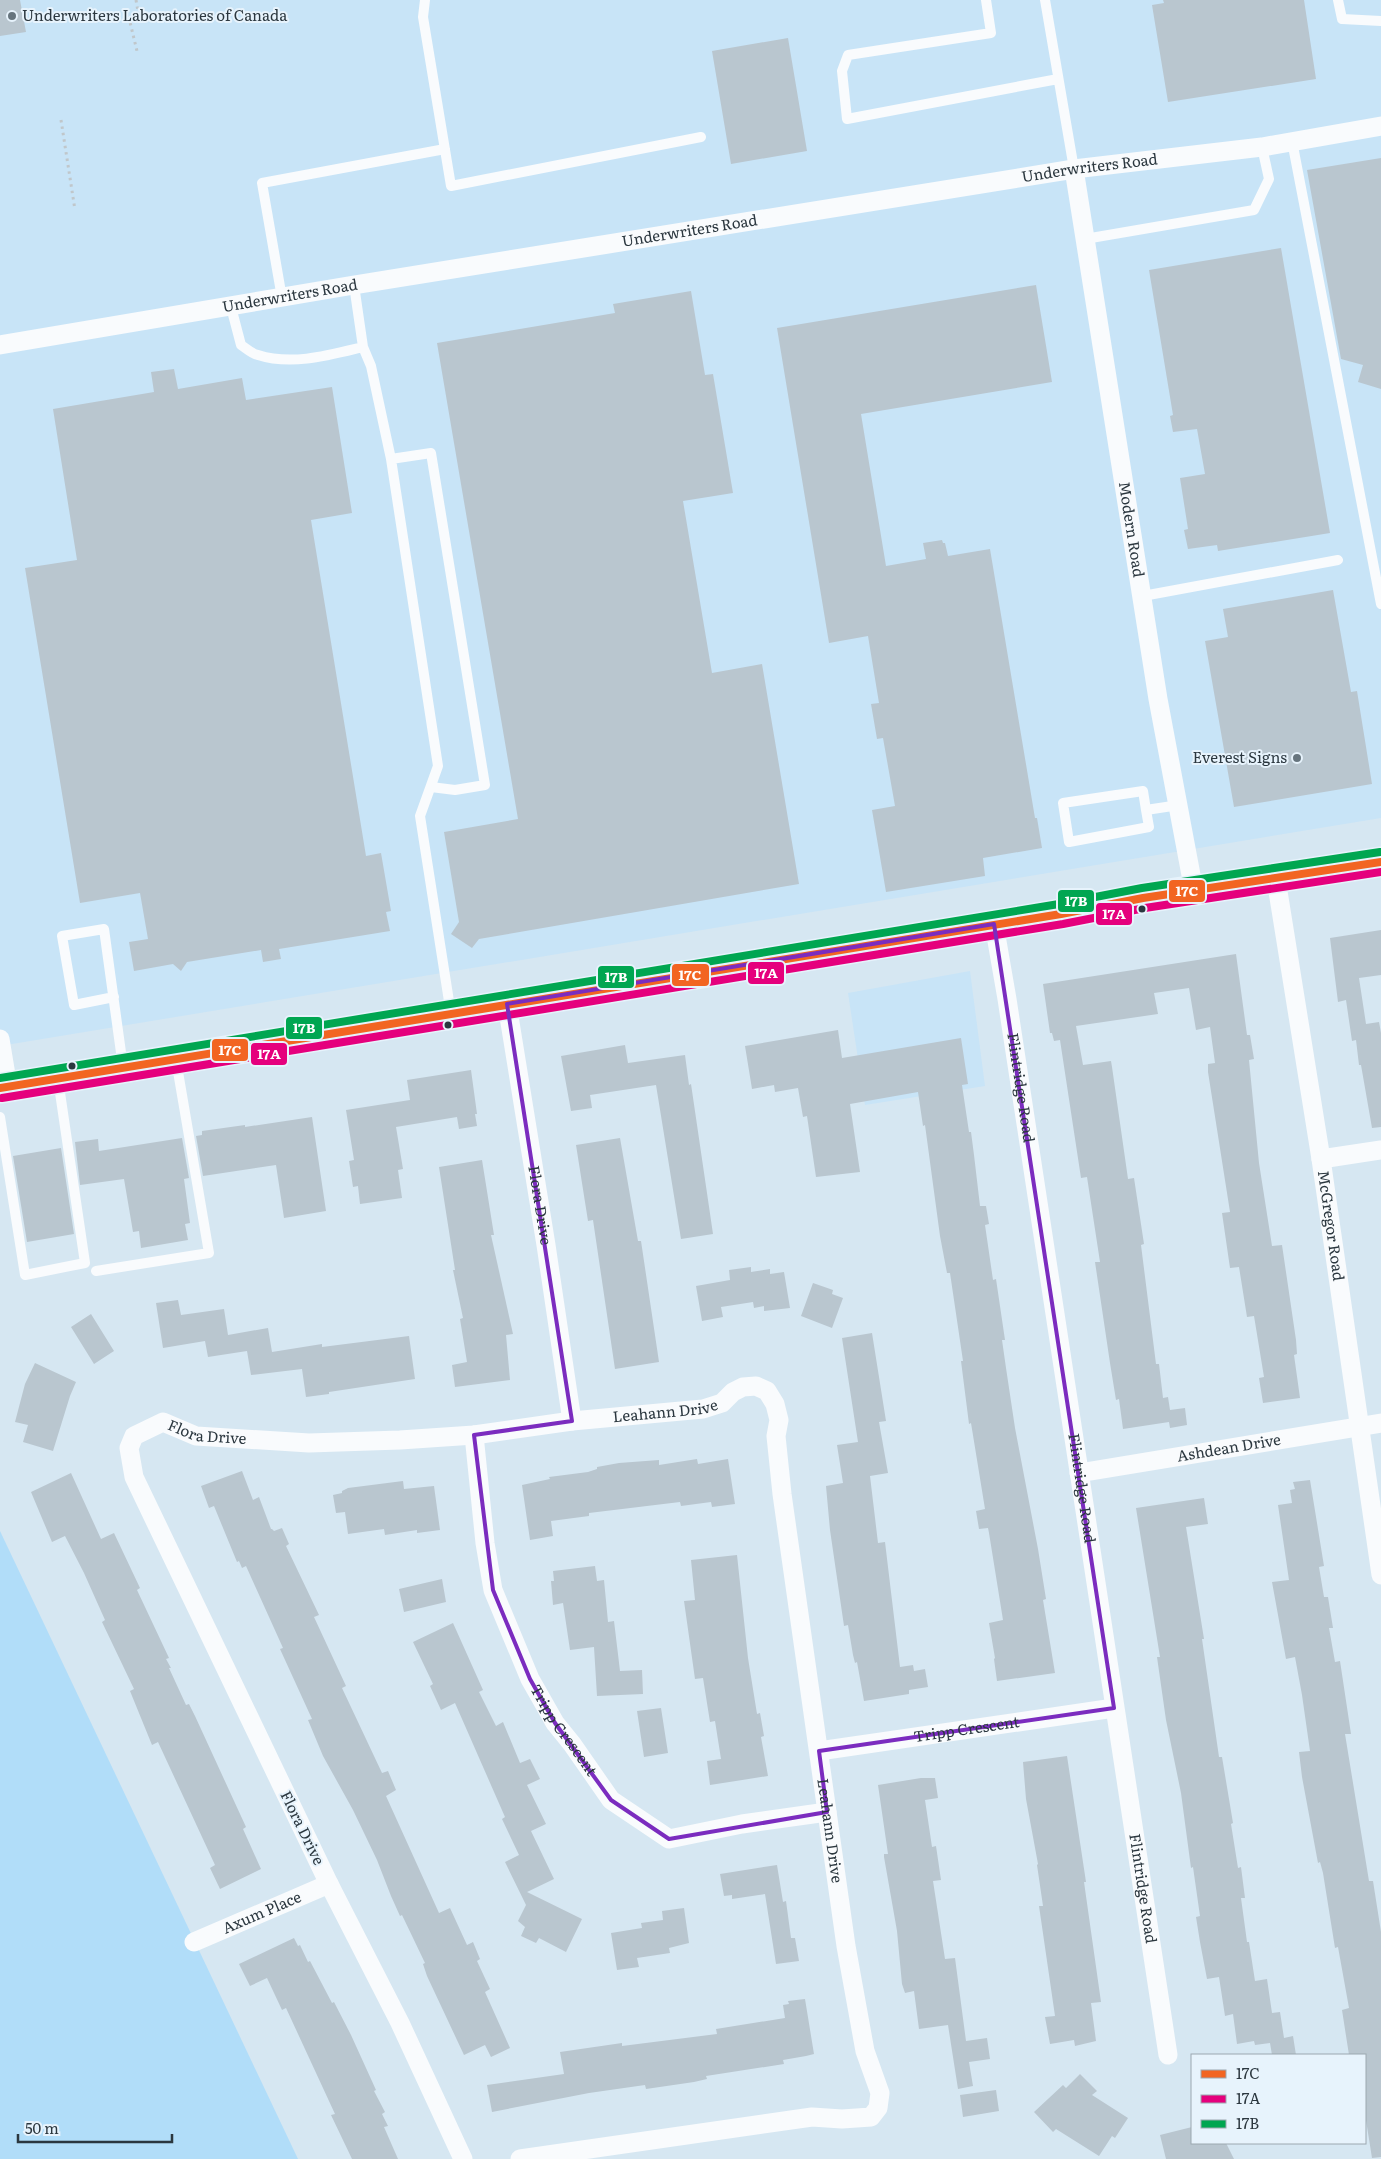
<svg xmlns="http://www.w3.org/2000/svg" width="1381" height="2159" font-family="Literata,serif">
  <rect width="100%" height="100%" fill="#d6e7f2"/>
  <path fill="#c8e4f7" d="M0,0H1381V818L0,1046Z
    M970,971L985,1086L865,1105L848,993Z"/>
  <path fill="#b1ddf9" d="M0,1531L298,2159H0Z"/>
  <path fill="#b9c6cf" d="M0,0H20L26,32L0,36Z
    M1163,0H1304L1316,79L1168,102L1152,5L1164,3Z
    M788,38L807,151L731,164L712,51Z
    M1381,158V389L1358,382L1363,365L1341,359L1307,170Z
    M1281,248L1330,533L1218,551L1217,545L1188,549L1184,530L1188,529L1180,478L1205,474L1197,429L1173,432L1170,416L1173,415L1149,270Z
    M1036,285L1052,382L861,414L886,566L926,559L923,543L942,540L943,543H945L948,556L990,549L1035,818H1037L1042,848L983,858L985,876L886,892L872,810L895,806L883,738L877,739L871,704L879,703L868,636L829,643L777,328Z
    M691,291L705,375L713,374L733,493L683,501L712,673L762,664L799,884L479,939L472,948L451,934L459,922L444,832L518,819L437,343L615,313L613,304Z
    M174,369L178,389L242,378L246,400L332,387L352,513L311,520L366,856L381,853L391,911L386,912L390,931L279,949L281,959L263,962L261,950L187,962L181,971L173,964L134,971L129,942L148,939L140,893L80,903L25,568L77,560L53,409L154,392L151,372Z
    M1333,590L1351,692L1357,691L1372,784L1234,807L1205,641L1228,637L1223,609Z
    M1381,930V975L1359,978L1366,1024L1379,1022L1381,1033V1127L1372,1128L1361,1065H1359L1356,1040L1352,1041L1346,1000L1338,1002L1330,938Z
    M1236,954L1247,1035H1250L1254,1059L1249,1060L1259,1163L1272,1246L1282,1245L1296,1340L1297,1354L1294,1355L1300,1398L1263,1403L1259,1378L1264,1377L1254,1316L1247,1317L1239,1267L1230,1268L1222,1213L1230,1212L1208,1072V1064L1215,1063L1210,1027L1196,1030L1189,988L1154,993L1158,1014L1076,1026L1083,1065L1111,1061L1112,1067L1128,1179L1134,1178L1144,1244L1141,1245L1156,1364H1159L1163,1398L1168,1397L1170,1410L1185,1408L1187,1425L1170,1428L1169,1422L1123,1429L1119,1399L1116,1400L1110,1363L1095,1262H1100L1087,1177L1081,1178L1060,1040L1054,1041L1052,1033H1050L1043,984Z
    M838,1030L842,1058L961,1038L968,1084L962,1085L969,1132H971L974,1155L980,1206H986L989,1224L985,1225L993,1280L996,1279L1005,1340H1002L1006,1368L1015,1428L1038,1549L1046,1599L1043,1600L1055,1673L997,1681L994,1659L995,1658L989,1623L1003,1620L989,1533L988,1528L979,1529L976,1511L985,1509L971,1423L969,1424L961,1361H963L950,1273H947L940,1236L925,1125L923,1126L918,1092L850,1104L860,1172L816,1177L807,1116L803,1117L798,1088L775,1092L774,1085L752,1089L745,1046Z
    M625,1045L628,1063L685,1055L689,1085L691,1084L713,1234L681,1239L656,1085L590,1095L592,1108L571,1111L561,1056Z
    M471,1070L477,1114H475L477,1126L459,1129L457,1117L396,1127L403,1169L398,1170L402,1198L360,1204L358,1186L353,1187L349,1161L354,1160L346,1110L410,1100L407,1080Z
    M312,1117L326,1211L284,1218L276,1165L203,1176L196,1136L202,1135V1131L245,1125V1127Z
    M182,1138L189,1178L184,1179L190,1223L185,1224L188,1240L141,1248L139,1231L133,1232L124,1179L80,1185L75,1142L98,1139L99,1151Z
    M620,1138L638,1241H641L659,1362L615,1369L593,1220L588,1221L576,1145Z
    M61,1148L74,1234L27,1242L13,1156Z
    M482,1160L494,1235H491L513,1334L506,1335L510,1380L455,1387L452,1365L467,1362L460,1319L463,1318L453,1270H455L439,1167Z
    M751,1267V1272L770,1269V1274L784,1272L790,1308L764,1311V1306L754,1308L753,1302L721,1307L723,1317L702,1321L696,1286L730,1280L729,1270Z
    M813,1283L833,1290L832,1294L843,1298L832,1328L801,1316Z
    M178,1300L181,1315L224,1309L228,1335L268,1328L272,1352L322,1344V1347L409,1336L415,1379L329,1392V1394L306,1397L302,1369L251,1375L247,1351L208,1357L205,1341L163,1348L156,1303Z
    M91,1314L114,1351L94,1364L71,1327Z
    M872,1333L886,1421L879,1422L888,1473L870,1476L878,1543L885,1542L900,1667L913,1665L914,1671L925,1669L928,1687L909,1690V1694L864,1701L857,1662L855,1663L853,1655L848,1625L844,1626L830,1530L826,1486L843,1483L837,1445L858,1442L842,1338Z
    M35,1363L76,1382L70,1396L53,1451L23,1442L28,1425L15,1422L25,1384Z
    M697,1459L698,1464L728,1459L735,1504L712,1507L711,1502L681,1506L680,1502L589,1513V1516L551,1521L553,1536L530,1540L522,1485L550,1479L549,1477L588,1472L597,1469V1467L619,1463L659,1460V1465Z
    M242,1471L253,1500L259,1497L271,1529H272L274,1531L282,1528L289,1544L286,1546L319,1615L314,1617L346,1686L342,1688L382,1773L388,1771L396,1790L386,1796L439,1913L450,1908L467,1945L473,1942L480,1959L477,1961L490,1989L485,1992L510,2048L491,2057L485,2045L464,2055L427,1976L423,1964L425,1963L402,1915L400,1916L391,1896L377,1860L353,1810L323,1756L308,1720L312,1719L280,1649L283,1648L246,1566L242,1568L239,1561L237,1562L214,1506L209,1508L201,1486Z
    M71,1473L101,1539L114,1533L140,1588L137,1590L169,1658L166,1659L171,1668H169L186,1705L189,1704L195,1716L246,1827L243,1829L261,1869L220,1889L210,1868L215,1865L158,1742L152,1745L130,1691L134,1689L102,1622L105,1620L84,1573L65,1536L52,1542L31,1492Z
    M1310,1480L1324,1566L1319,1567L1324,1597H1328L1333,1628H1329L1335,1662L1340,1661L1351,1734H1345L1369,1881H1373L1381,1932V2157L1372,2158L1365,2114V2055H1349L1342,2010L1349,2008L1338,1947L1335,1948L1323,1873L1320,1862L1318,1863L1302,1777L1299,1752L1310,1751L1302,1695L1295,1657L1286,1659L1272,1582L1289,1580L1278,1505L1292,1503L1290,1490L1295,1489L1293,1482Z
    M403,1481L404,1489L434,1486L440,1530L417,1533V1530L385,1535L384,1529L348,1534L345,1512L336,1513L333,1495L342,1493V1491L348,1488Z
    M1204,1498L1208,1524L1186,1527L1204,1639H1202L1219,1757H1222L1233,1823L1231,1824L1238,1868L1241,1867L1245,1898H1241L1247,1942H1249L1255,1981L1267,1979L1272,2013L1280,2012L1284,2038L1293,2036L1296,2055H1272L1270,2043L1255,2045L1254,2041L1237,2044L1233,2014L1225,2016L1219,1977L1207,1979L1200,1942L1196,1917L1200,1916L1193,1867L1191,1868L1181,1793L1166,1720L1157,1657H1160L1136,1508Z
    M737,1555L748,1658L757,1714L760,1713L764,1736L761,1737L768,1776L710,1785L707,1761L721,1759L715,1721L710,1722L703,1678L695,1679L684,1601L695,1600L691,1560Z
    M595,1566L597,1581L604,1580L608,1622L614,1621L620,1671L642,1670L643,1694L597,1696L594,1647L570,1650L563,1603L553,1605L551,1581H554L553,1571Z
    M442,1579L446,1602L404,1612L399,1589Z
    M453,1623L483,1690L479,1692L496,1726L503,1722L520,1763L530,1759L540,1779L527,1785L546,1824L531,1831L554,1879L527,1892L582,1919L566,1952L539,1938L536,1943L521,1936L525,1927L518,1921L526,1905L505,1862L519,1855L502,1819L505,1817L455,1703L441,1710L430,1686L433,1684L413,1642Z
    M661,1708L668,1753L644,1757L637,1711Z
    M1067,1756L1086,1882H1084L1101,2002L1091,2003L1096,2041L1075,2046L1074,2040L1050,2044L1045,2017L1055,2016L1039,1906H1043L1037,1865L1038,1864L1026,1799L1023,1762Z
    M921,1778H935L938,1798L925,1800L932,1847L936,1846L941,1880L933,1881L945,1959L955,1958L966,2041L987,2038L990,2059L969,2062L973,2086L958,2089L948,2025L919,2029L914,1991L905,1993L902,1984L897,1931L884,1857V1854H888L878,1785Z
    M777,1865L783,1902L786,1901L791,1938H795L799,1961L776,1964L765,1894L732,1899V1895L724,1896L720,1874Z
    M684,1908L689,1943L669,1948L670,1953L637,1958L639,1967L617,1970L611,1933L642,1928L641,1923L663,1920L662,1911Z
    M294,1938L298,1946L300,1945L308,1962L310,1961L332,2003L334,2002L351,2035L376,2090L374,2091L385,2112L382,2114L388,2126L384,2127L398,2159H352L331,2115L335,2114L286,2008L282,2010L267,1978L250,1986L239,1964Z
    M805,1999L814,2054L806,2056L783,2060L784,2064L706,2076L707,2079L694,2082L646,2089L645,2085L589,2093L492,2112L487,2085L564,2074L560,2052L622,2043V2046L717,2034L716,2029L785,2018L783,2005L789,2004L788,2001Z
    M1080,2074L1097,2091L1092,2095L1128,2118L1115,2138L1112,2136L1099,2156L1056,2129L1053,2132L1034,2112L1063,2085L1066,2088Z
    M996,2090L999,2111L963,2117L960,2095Z
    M1192,2127V2143H1226L1234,2159H1166L1160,2135Z"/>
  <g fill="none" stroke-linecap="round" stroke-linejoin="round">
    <path stroke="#c0c7cb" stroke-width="3" stroke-dasharray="2.5 4" stroke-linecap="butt" d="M136,0L139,17L129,18L137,51
      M61,120L75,210"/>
    <path stroke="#f9fbfd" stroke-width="10" d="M425,0L423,17L451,186L701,137
      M986,0L991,33L848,55L842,71L847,119L1058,79
      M1045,0L1074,169
      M1338,0L1342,19L1381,21
      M1292,141L1381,604
      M1085,239L1254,210L1269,179L1262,147
      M354,285L363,347L371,366L391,459L438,766L420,816L451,1014
      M282,298L262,183L445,149
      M231,307L241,345C246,348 252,354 258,355C292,366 330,355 363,347
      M391,459L431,453L485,785L455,790L431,787
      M1143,596L1338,560
      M1146,810L1149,827L1069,842L1063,803L1143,791L1146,810L1179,805
      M114,997L74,1005L62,936L104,929L123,1067
      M0,1117L25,1275L85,1263L58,1079
      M96,1271L209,1253L176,1060"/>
    <g stroke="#f9fbfd" stroke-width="19">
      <path id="s1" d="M1074,169L1158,699L1194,891"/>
      <path id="s2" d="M0,345L354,285L1074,169L1262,147L1381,126"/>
      <path id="s3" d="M1276,879L1321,1159L1381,1575"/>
      <path id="s4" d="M994,924L1007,999L1168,2055"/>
      <path id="s5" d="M507,1004L546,1245L572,1421"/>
      <path d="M0,1039L8,1087"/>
      <path d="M1321,1159L1381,1150"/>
      <path id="s6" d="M474,1435L485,1543L493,1590L530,1679L555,1723L572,1744L611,1800L669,1839L742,1824L827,1812"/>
      <path id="s7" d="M1079,1473L1381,1423"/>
      <path id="s8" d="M819,1751L1114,1708"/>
      <path id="s9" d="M194,1942L329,1884"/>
      <path id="s10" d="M463,2159L400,2023L329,1884L134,1477L129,1448L134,1436L163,1422L196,1436L309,1443L400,1440L474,1435L572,1421L703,1409L722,1403L733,1392L743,1387L756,1386L767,1391L775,1404L779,1420L776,1436L782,1494L846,1946L865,2051L880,2093L878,2108L871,2117L842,2119L812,2117L520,2159"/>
    </g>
    <path stroke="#f9fbfd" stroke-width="26" d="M0,1088L1061,914L1143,898L1381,862"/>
    <defs>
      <path id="bus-1" d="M0,1088L1061,914L1143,898L1381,862"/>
      <path id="bus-2" d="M2,1098L1063,924L1145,908L1381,872"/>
      <path id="bus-3" d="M0,1078L1059,904L1142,888L1380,852"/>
    </defs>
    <use href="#bus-1" stroke="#e7f3fc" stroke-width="11"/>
    <use href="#bus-2" stroke="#e7f3fc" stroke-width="11"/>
    <use href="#bus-3" stroke="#e7f3fc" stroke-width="11"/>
    <use href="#bus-1" stroke="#f26522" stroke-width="8"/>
    <use href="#bus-2" stroke="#e5007d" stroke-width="8"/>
    <use href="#bus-3" stroke="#00a651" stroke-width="8"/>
  </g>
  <path fill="none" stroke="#7b2cbf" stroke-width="4" stroke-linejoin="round" d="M994,924L1114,1708L819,1751L827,1812L669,1839L611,1800L555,1723L530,1679L493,1590L474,1435L572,1421L507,1004Z"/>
  <g fill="#67757e" stroke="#e7f3fc" stroke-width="2">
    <circle cx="12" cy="16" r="5"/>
    <circle cx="1297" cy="758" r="5"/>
  </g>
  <g fill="#2b373f" stroke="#e7f3fc" stroke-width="2">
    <circle cx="1142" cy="909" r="4.5"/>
    <circle cx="448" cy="1025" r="4.5"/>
    <circle cx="72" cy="1066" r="4.5"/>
  </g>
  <g text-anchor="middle" stroke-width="4" stroke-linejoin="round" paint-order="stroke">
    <g font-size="15" fill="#2b373f" stroke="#e7f3fc" text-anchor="start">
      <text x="22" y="21">Underwriters Laboratories of Canada</text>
      <text x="1287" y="763" text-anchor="end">Everest Signs</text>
    </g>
    <g font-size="15" fill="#2b373f" stroke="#e7f3fc">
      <text dy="5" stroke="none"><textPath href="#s2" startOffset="1104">Underwriters Road</textPath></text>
      <text dy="5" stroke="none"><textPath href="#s2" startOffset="699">Underwriters Road</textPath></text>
      <text dy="5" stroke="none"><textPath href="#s2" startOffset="294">Underwriters Road</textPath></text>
      <text dy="5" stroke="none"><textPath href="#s1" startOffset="365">Modern Road</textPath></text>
      <text dy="5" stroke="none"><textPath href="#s4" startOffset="166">Flintridge Road</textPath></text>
      <text dy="5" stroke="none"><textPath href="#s5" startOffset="204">Flora Drive</textPath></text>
      <text dy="5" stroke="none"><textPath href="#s3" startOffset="351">McGregor Road</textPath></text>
      <text dy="5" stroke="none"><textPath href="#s10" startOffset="1339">Leahann Drive</textPath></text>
      <text dy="5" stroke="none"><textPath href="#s10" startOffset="878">Flora Drive</textPath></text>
      <text dy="5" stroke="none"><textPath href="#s7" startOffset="152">Ashdean Drive</textPath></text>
      <text dy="5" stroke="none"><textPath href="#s4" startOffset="571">Flintridge Road</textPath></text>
      <text dy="5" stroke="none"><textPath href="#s8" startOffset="149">Tripp Crescent</textPath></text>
      <text dy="5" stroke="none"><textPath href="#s6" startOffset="314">Tripp Crescent</textPath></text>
      <text transform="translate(302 1828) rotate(64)" y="5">Flora Drive</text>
      <text dy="5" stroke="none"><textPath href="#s10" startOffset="1895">Leahann Drive</textPath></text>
      <text dy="5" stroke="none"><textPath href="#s4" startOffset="976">Flintridge Road</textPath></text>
      <text dy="5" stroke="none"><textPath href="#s9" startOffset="74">Axum Place</textPath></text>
    </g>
  </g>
  <g stroke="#e7f3fc" stroke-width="2">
    <rect x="1168" y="879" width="38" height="24" rx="5" fill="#f26522"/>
    <rect x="1057" y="889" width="38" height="24" rx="5" fill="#00a651"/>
    <rect x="1095" y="902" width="38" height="24" rx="5" fill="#e5007d"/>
    <rect x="747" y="961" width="38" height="24" rx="5" fill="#e5007d"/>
    <rect x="671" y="963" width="39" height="24" rx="5" fill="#f26522"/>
    <rect x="597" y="965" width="38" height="24" rx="5" fill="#00a651"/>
    <rect x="285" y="1016" width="38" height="24" rx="5" fill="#00a651"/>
    <rect x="211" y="1038" width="38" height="24" rx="5" fill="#f26522"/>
    <rect x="250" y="1042" width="38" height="24" rx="5" fill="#e5007d"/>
  </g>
  <g font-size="14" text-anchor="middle" font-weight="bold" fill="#fff">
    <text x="1187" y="896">17C</text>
    <text x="1076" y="906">17B</text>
    <text x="1114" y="919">17A</text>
    <text x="766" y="978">17A</text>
    <text x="690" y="980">17C</text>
    <text x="616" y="982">17B</text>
    <text x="304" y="1033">17B</text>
    <text x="230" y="1055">17C</text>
    <text x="269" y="1059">17A</text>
  </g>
  <rect x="1191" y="2054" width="175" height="90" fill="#e7f3fc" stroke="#9ca8b0"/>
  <rect x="1201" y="2070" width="25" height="8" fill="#f26522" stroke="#9ca8b0"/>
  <text x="1236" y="2079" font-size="15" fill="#2b373f">17C</text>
  <rect x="1201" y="2095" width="25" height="8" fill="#e5007d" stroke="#9ca8b0"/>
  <text x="1236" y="2104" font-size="15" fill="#2b373f">17A</text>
  <rect x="1201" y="2120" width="25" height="8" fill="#00a651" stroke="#9ca8b0"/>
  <text x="1236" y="2129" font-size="15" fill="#2b373f">17B</text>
  <path d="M18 2134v8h154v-8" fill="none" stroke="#2b373f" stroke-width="2.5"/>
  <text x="25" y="2134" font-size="15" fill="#2b373f" stroke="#e7f3fc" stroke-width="4" paint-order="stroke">50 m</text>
</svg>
